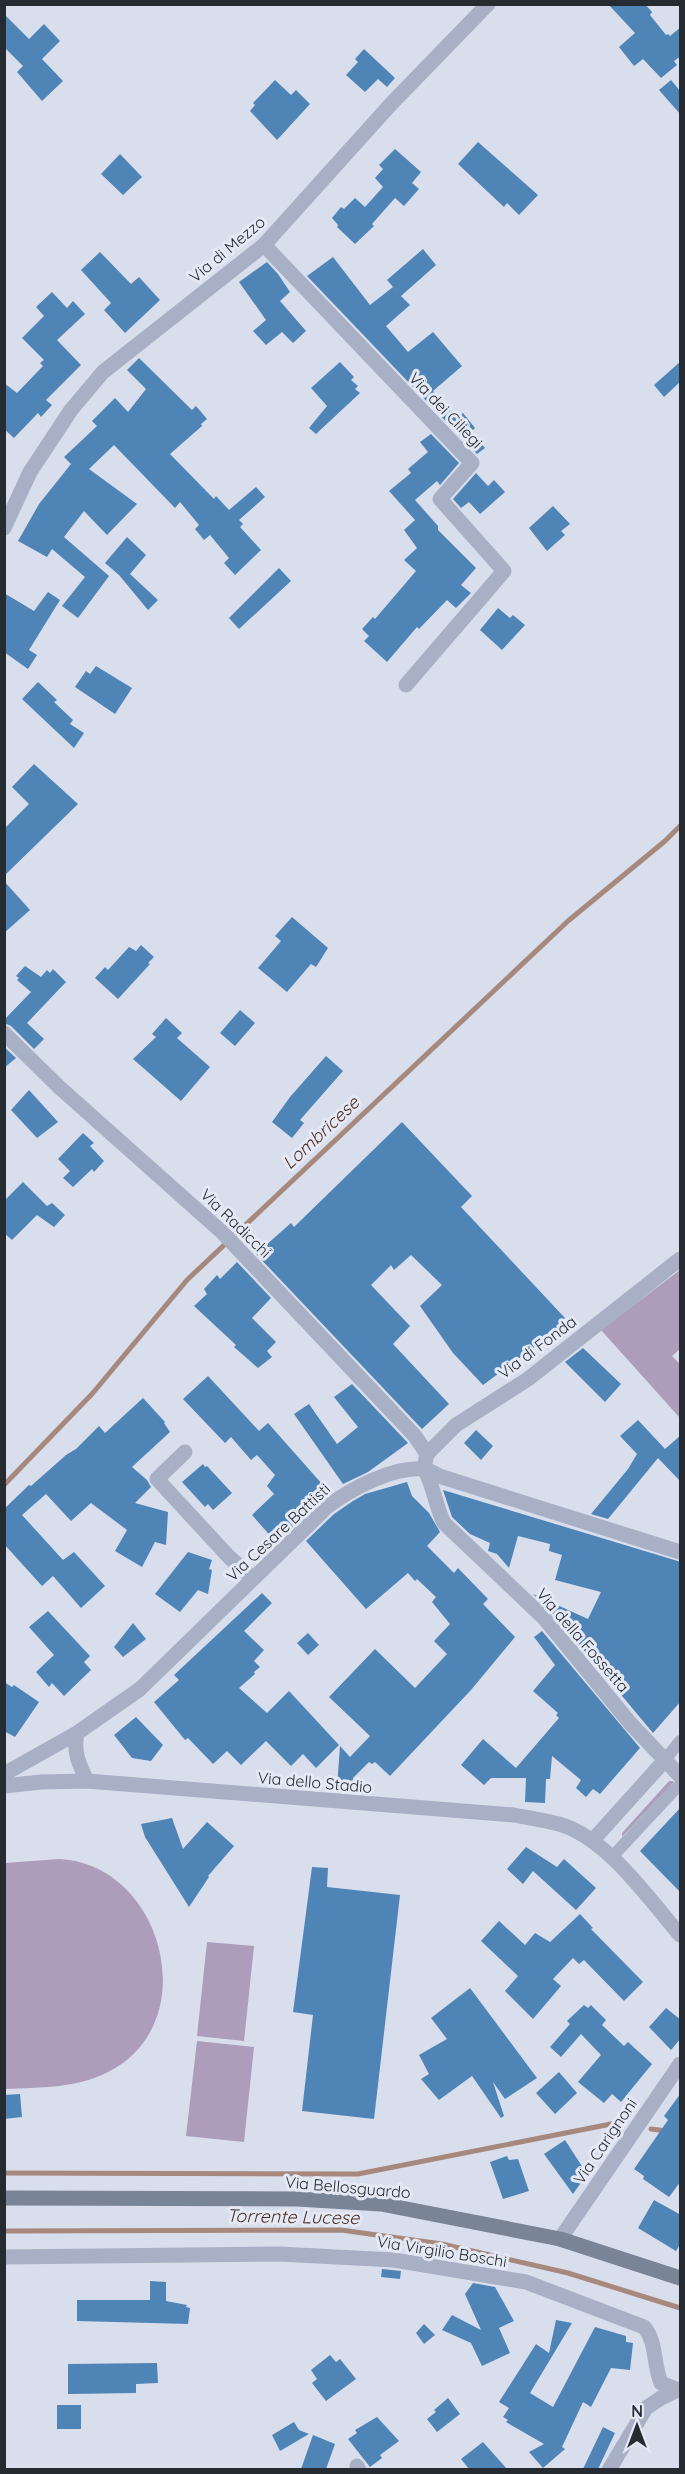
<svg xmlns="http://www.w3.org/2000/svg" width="685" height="2474" font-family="Quicksand,sans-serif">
  <rect width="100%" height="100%" fill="#d9deed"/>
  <path fill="#ad9cba" d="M680,1270V1349L672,1356L680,1364V1418L601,1330Z
    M669,1781H673V1783L622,1837V1833Z
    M59,1859C164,1864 205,2024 108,2072C75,2089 40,2087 5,2089V1863Z
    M207,1942L254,1946L244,2041L197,2036Z
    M197,2041L254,2047L244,2142L186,2136Z"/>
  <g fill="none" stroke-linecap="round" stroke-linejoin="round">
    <path stroke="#a7887c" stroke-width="5" d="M4,1485L92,1394L187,1280L568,921L665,841L680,826
      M651,2129L667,2131
      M4,2173L358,2174L621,2122
      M4,2231L341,2230L442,2244L568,2273L680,2308"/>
  </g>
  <path fill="#4f84b6" d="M608,4H645L652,12L650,15L666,35L668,34L670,36L681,27V56L674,61L677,65L661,78L643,59L634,66L619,47L635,33Z
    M4,14L29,39L44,24L60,41L42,59L63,81L42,101L17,72L23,66L4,47Z
    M364,49L395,78L387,87L378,79L365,92L346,75L358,62L355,59Z
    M275,80L291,95L296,90L310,104L277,140L250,111L255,105L253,103Z
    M671,80L681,92V115L659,90Z
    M478,142L538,195L519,215L507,203L504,207L458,164Z
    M395,149L421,172L412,183L419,189L404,206L395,198L372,224L374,226L355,244L337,227L338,225L332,218L341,207L344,209L355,198L365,207L383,187L375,178L383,169L379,165Z
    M120,154L142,177L123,195L101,174Z
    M423,249L436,265L401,296L410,305L386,326L408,352L433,332L462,366L433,391L457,418L463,413L475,428L471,432L485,448L477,454L307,276L333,257L370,305L393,287L401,296L387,280Z
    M100,252L131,284L139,277L160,300L125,333L104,310L111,303L81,270Z
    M267,262L278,274L290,292L280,301L306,331L293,343L282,332L266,345L253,331L266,320L239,282Z
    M52,292L67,308L73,301L85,314L57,340L81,365L46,400L52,405L41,417L38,413L14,438L4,429V383L17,393L43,366L40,363L44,360L22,338L44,316L36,307Z
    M139,358L192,410L196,406L207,419L201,424L202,426L170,454L214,499L216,496L229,510L256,487L265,497L239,520L243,524L240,527L261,550L235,575L224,563L229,558L210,535L204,540L195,529L199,525L180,502L175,508L114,445L89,469L137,504L107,535L84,511L64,537L109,576L78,618L62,606L85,577L52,549L47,557L18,541L39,504L71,464L64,457L97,426L92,421L115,398L128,412L146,389L127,370Z
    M681,361V381L664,397L654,385Z
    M340,362L354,377L351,380L358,386L355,389L360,393L316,434L309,428L327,406L311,388Z
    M431,434L459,463L440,485L437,481L415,500L438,526V530L476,568L461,585L471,593L456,608L447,600L419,629L417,627L387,662L364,641L369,636L362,629L373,617L375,619L416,571L404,560L417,548L404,530L415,520L389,491L411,473L408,469L428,452L420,442Z
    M476,473L488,486L494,480L505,492L480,514L469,502L461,508L453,499Z
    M553,506L570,524L561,531L565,535L547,551L529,528Z
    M127,537L146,555L130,574L158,600L148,610L119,575L105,563Z
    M279,568L291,581L239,629L229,618Z
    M48,592L60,600L29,650L37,655L28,669L4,652V593L34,611Z
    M498,608L510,618L513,615L525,625L502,650L480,630Z
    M96,666L132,688L115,714L75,687L86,671L90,674Z
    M38,682L57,700L54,702L73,720L70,724L84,733L74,748L22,699Z
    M34,764L78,804L4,876V829L29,804L12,787Z
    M4,881L30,910L4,933Z
    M292,917L328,948L316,967L311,964L287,992L258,968L281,941L275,936Z
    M141,945L154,957L148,963L150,964L118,999L95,978L105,967L108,970L129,947L136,951Z
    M25,966L41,977L47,970L50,973L53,969L66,982L27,1023L44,1039L34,1049L11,1026L4,1023V1020L31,992L17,980L19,978L16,976Z
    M240,1010L255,1023L235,1046L220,1033Z
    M166,1018L182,1033L177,1038L210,1067L181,1101L133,1059L156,1037L152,1034Z
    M4,1047L16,1058L4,1068Z
    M326,1056L343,1071L300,1120L304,1123L292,1138L272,1122L290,1097Z
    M29,1090L58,1122L37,1138L11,1110Z
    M402,1122L472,1196L461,1207L565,1318L556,1326L559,1329L483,1385L453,1353L420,1306L442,1285L411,1255L394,1270L391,1265L371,1285L410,1326L393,1344L449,1404L422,1429L256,1254L291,1223L294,1227Z
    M83,1133L94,1143L90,1146L104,1161L94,1172L92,1169L73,1187L63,1178L70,1171L58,1159Z
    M23,1182L47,1206L52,1203L65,1215L54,1227L37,1215L12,1240L4,1233V1201Z
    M237,1262L271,1298L252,1318L276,1342L267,1351L272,1357L258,1368L234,1347L236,1345L194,1306L207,1294L204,1289L217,1275L220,1279Z
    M583,1348L621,1384L605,1402L565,1362Z
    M208,1376L259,1431L268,1423L330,1493L292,1527L290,1524L274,1540L252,1515L274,1494L267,1486L275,1475L257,1455L251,1460L231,1437L225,1443L183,1399Z
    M352,1384L408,1443L368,1472L343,1484L294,1414L309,1404L337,1444L358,1427L334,1397Z
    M143,1398L165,1422L164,1423L170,1432L132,1467L147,1480L151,1487L135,1503L168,1512L166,1545L155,1542L142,1567L115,1551L127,1530L91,1503L71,1521L46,1494L22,1515L63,1560L74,1552L105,1586L81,1608L53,1576L42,1586L4,1544V1509L29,1485L31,1486L66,1455L76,1449L99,1426L105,1433Z
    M638,1420L665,1449L681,1435V1482L658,1458L608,1519L591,1514L628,1469L637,1454L620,1436Z
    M476,1430L493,1446L481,1460L464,1443Z
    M203,1464L205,1467L207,1466L232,1493L213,1510L208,1504L205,1507L182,1482Z
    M407,1482L412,1496L429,1513L440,1532L427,1546L454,1573L458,1568L488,1599L483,1604L515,1637L471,1690L390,1776L375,1762L372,1764L369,1762L353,1778V1788L337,1787L340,1746L350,1757L370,1736L329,1697L375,1649L415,1688L447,1654L434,1641L450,1624L432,1602L436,1597L417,1579L415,1581L408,1573L366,1609L306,1541L334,1514L353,1501L365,1494Z
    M443,1490L681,1562V1701L653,1733L552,1612L533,1594L588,1619L601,1592L555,1580L562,1555L549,1551L550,1544L518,1536L509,1568L497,1554L488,1551L490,1543L470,1534L452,1517Z
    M188,1552L212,1560L209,1569L212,1570L208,1594L198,1590L180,1612L155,1594Z
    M262,1593L272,1603L244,1631L264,1650L254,1661L260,1667L254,1672L255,1674L239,1688L267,1713L289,1691L339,1745L316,1768L303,1754L291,1766L266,1741L241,1765L227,1751L213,1764L188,1738L185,1740L154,1702L179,1680L174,1675Z
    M48,1611L90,1656L84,1662L91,1670L64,1696L52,1683L49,1687L36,1672L54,1655L29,1627Z
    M133,1623L146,1639L123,1657L114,1647Z
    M542,1631L640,1748L600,1794L593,1789L586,1797L576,1788L581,1780L552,1756L550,1779H546L545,1803L525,1802L526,1778H491L484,1785L461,1765L483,1739L516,1768L559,1718L556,1715L558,1713L533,1691L555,1665L534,1637Z
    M308,1633L319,1645L308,1655L297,1643Z
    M4,1682L12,1687L14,1685L39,1702L15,1737L4,1731Z
    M136,1717L163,1745L151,1761L132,1758L114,1735Z
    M681,1807V1893L640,1851Z
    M172,1818L183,1849L207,1822L234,1846L208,1876L209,1877L189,1907L145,1837L141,1824Z
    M526,1847L557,1867L564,1859L596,1888L576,1910L533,1871L523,1884L507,1869Z
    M312,1867L328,1868L327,1887L400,1895L374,2119L302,2111L313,2015L293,2012Z
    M580,1914L593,1928L591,1929L643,1982L624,2001L584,1960L579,1964L573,1958L553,1979L561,1986L533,2019L505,1991L518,1976L481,1941L499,1921L525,1945L535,1933L550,1942Z
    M470,1988L537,2078L505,2099L493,2082L504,2116L501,2118L472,2076L439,2100L421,2079L429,2074L419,2055L447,2039L431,2018Z
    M584,2005L588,2008L591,2005L606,2020L602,2025L624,2046L628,2042L652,2064L621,2102L612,2094L604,2103L578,2082L601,2055L581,2034L561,2057L550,2047L570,2024L567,2021Z
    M666,2008L681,2020V2038L671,2050L649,2027Z
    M559,2072L577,2093L555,2114L536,2093Z
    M681,2093V2181L669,2197L643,2179L644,2176L634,2169L668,2120L664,2116Z
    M20,2094L22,2117L4,2119V2095Z
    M565,2140L587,2174L573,2194L544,2154Z
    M507,2156L509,2160L518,2159L529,2191L503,2199L490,2162Z
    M654,2200L681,2215V2243L676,2251L638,2228Z
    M382,2269L401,2271L400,2279L381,2277Z
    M150,2281L166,2282V2301L187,2305L186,2307L190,2308L188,2324L77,2321V2300H150Z
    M473,2283L495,2287L514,2321L499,2328L510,2353L482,2366L471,2343L442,2330L452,2315L481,2330L465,2294Z
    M556,2320L572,2323L530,2393L553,2407L595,2327L626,2336V2342L633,2343L630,2370L611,2368L591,2407L583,2402L562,2447L565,2449L543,2468L529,2452L544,2444L506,2422L508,2420L503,2417L509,2408L499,2402L536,2344L549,2353Z
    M424,2324L435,2335L424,2344L416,2333Z
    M330,2355L336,2362L340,2359L356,2379L326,2401L312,2383L317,2379L311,2370Z
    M157,2363L158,2383L136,2384V2393L68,2394V2364Z
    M448,2398L460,2414L437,2432L427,2419L436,2412L434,2410Z
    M57,2405H81V2429H57Z
    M377,2417L399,2441L380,2455L382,2458L370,2467L348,2439L357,2433L355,2430Z
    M294,2422L299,2430L309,2434L280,2451L272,2435Z
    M603,2427L615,2433L598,2469H583Z
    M313,2435L335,2444L326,2469H301Z
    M483,2442L507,2469H469L461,2459Z"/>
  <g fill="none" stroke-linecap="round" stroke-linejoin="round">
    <path stroke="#a7b0c4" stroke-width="12" d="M665,1760L680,1741
      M612,1857L680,1784"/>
    <path stroke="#a7b0c4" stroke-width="15" d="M264,245L472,463L440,499L504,571L406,685
      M4,528L30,472L71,410L103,372L264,245L391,104L488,4
      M4,1033L59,1087L223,1233L415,1436L427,1454
      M185,1452L157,1479L229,1557L253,1578
      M425,1463L427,1454L456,1425L528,1379L680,1259
      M424,1469C434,1486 435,1505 444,1523L544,1618L630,1723L680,1776
      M77,1733C73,1752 79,1764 87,1781
      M4,1774L77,1733L140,1689L328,1506C351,1489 392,1467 422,1469C428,1469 434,1473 439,1476L680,1552
      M593,1840L665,1760
      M560,2239L680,2064
      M4,2257L279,2254L394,2260L526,2282L644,2327C657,2342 653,2364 661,2383L678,2390
      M357,2466L359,2470"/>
    <path stroke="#a7b0c4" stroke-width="15" d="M4,1786L41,1782L87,1781L514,1815C529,1818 545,1820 559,1824C606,1837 649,1899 680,1935
      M609,2470L646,2408L661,2398L680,2389"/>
    <path stroke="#798597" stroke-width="15" d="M4,2198L297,2199L381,2204L560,2239L680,2278"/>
  </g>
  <g text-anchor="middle" stroke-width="6" stroke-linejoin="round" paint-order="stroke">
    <g font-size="16" fill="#262b31" stroke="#e5e9f6">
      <text transform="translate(227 249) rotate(-40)" y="6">Via di Mezzo</text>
      <text transform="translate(446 410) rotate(46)" y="6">Via dei Ciliegi</text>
      <text transform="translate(236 1223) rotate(44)" y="6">Via Radicchi</text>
      <text transform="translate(537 1347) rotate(-37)" y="6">Via di Fonda</text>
      <text transform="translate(278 1532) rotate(-43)" y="6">Via Cesare Battisti</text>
      <text transform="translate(583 1640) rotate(49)" y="6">Via della Fossetta</text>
      <text transform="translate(315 1782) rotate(5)" y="6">Via dello Stadio</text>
      <text transform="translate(605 2141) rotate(-56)" y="6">Via Carignoni</text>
      <text transform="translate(348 2187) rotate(5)" y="6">Via Bellosguardo</text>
      <text transform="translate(442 2251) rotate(9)" y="6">Via Virgilio Boschi</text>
    </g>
    <g font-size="18" font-style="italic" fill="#4d2f22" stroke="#e5e9f6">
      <text transform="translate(321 1133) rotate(-43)" y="6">Lombricese</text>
      <text transform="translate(293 2217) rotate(1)" y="6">Torrente Lucese</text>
    </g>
  </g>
  <rect width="685" height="2474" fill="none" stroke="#262b31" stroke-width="12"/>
  <g transform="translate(637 2426)" stroke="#e5e9f6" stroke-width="4.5" paint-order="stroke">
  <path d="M0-4.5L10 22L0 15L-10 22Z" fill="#262b31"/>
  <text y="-9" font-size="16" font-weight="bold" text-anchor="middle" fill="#262b31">N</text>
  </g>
</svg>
